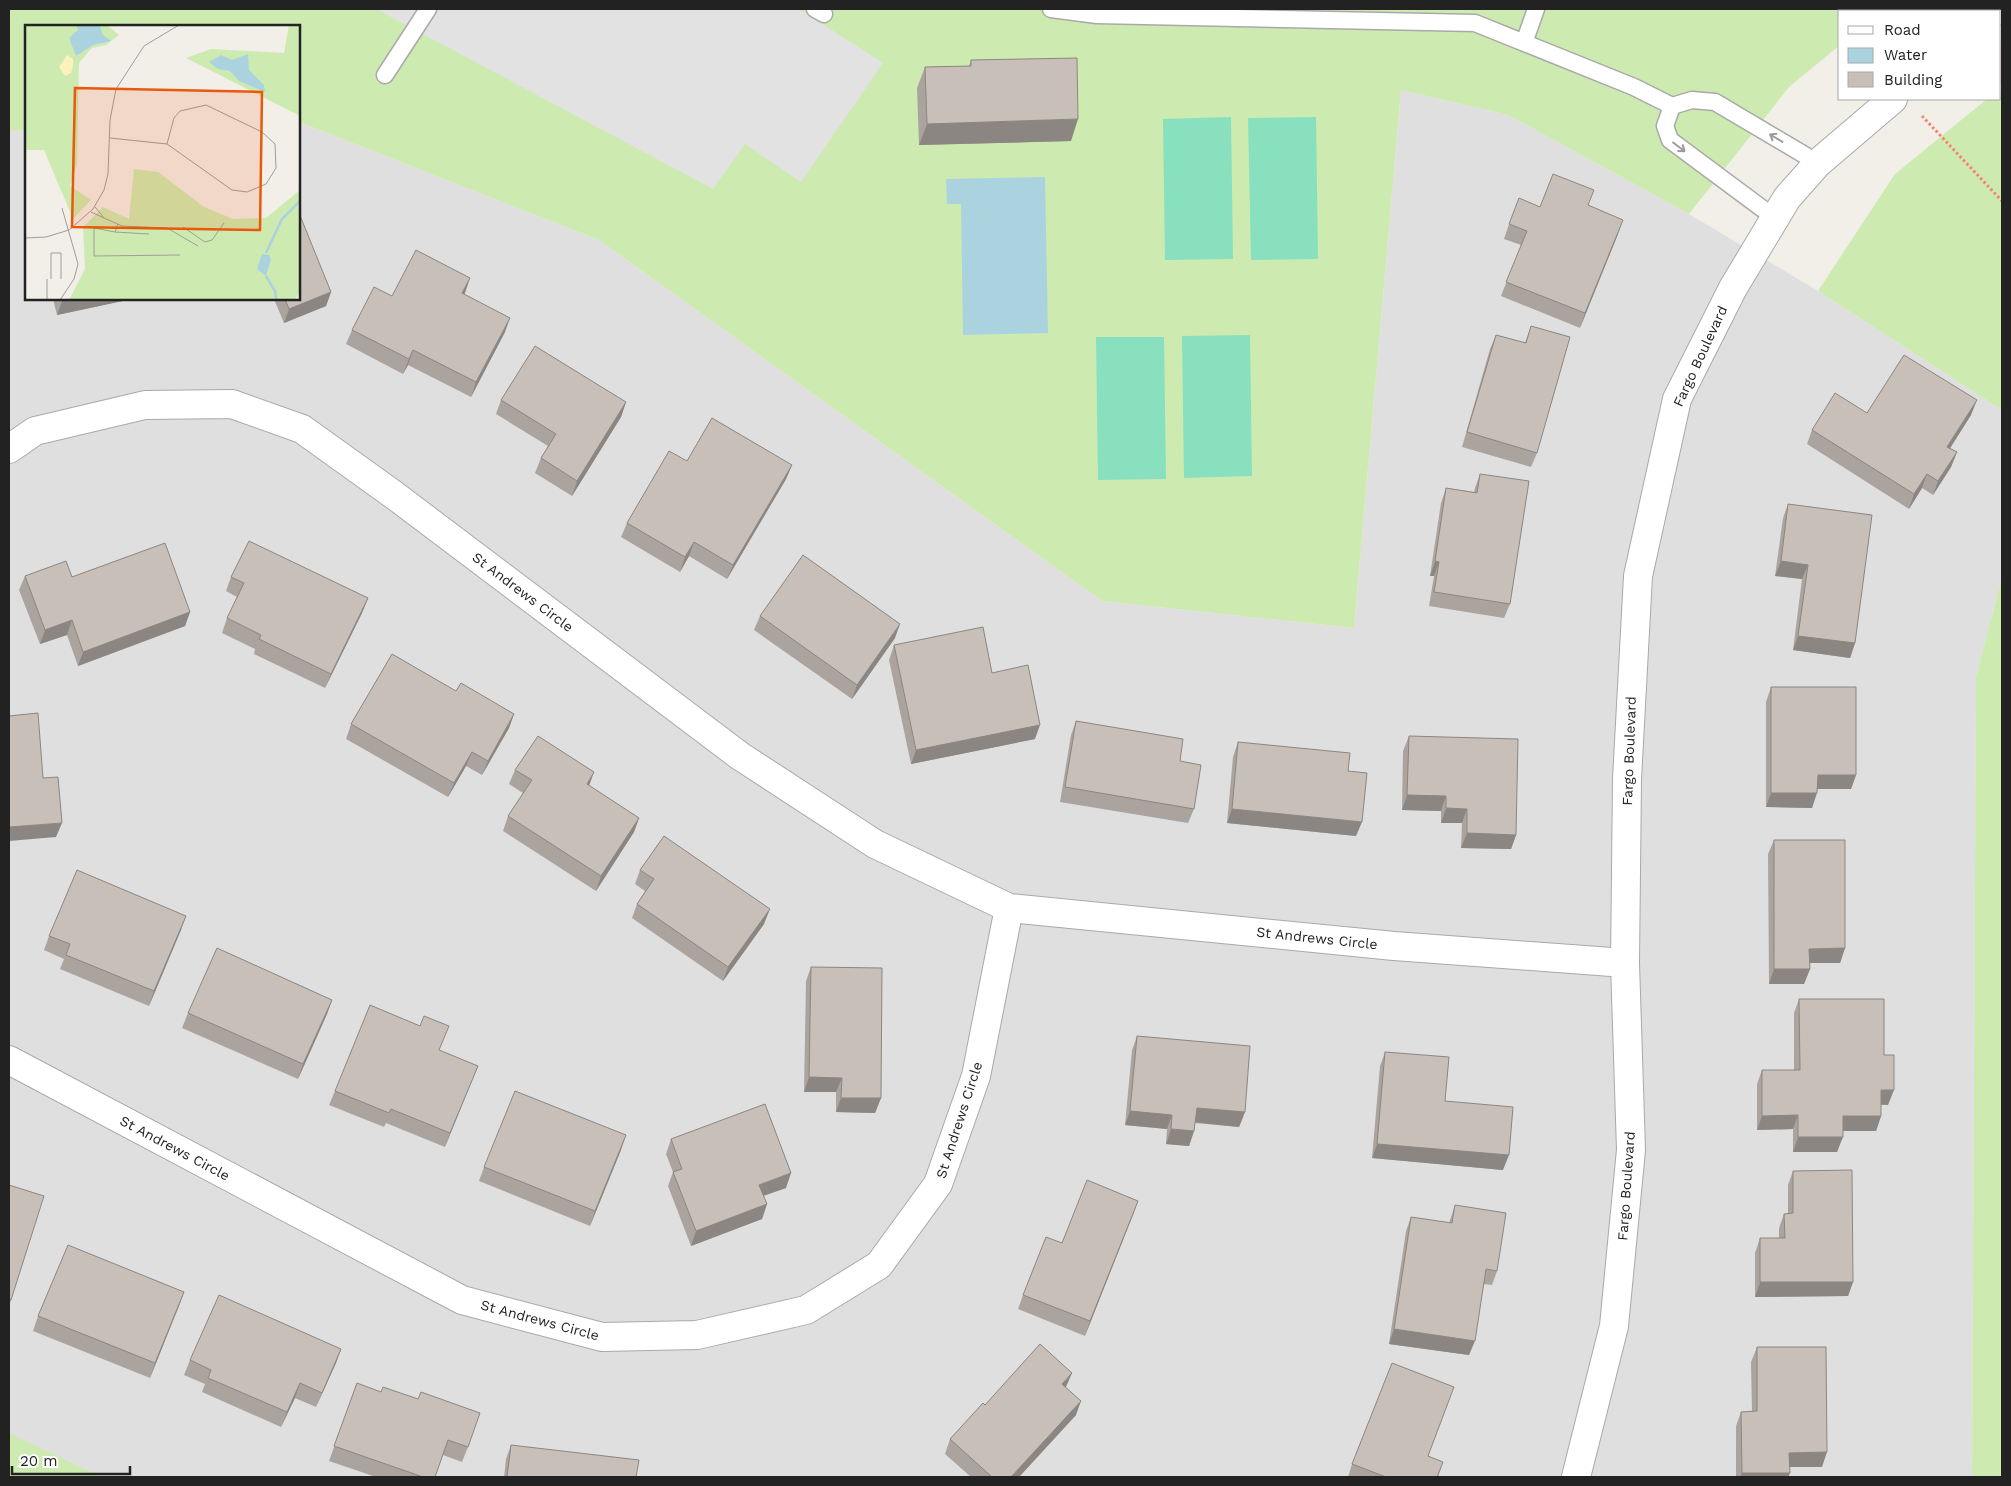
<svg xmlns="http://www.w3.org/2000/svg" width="2011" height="1486" font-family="'Work Sans',sans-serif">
  <rect width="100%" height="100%" fill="#f2efe9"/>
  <path fill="#e0dfdf" d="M1401,90L1508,115L1689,214L1818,291L2002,410V577L1976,676L1972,1477H90L9,1438V131L26,130V299H299V122L599,240L1102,601L1354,628Z"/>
  <path fill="#f2dad9" d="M2002,39V90L2000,84V41Z"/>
  <path fill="#cdebb0" d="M9,9H1883L1880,11H1840V45L1789,87L1689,214L1508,115L1401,90L1354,628L1102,601L599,240L299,122V26H26V130L9,131Z
    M2001,87L2002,90V410L1818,291L1895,174L1987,99H2000Z
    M2002,577V1477H1972L1976,676Z
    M9,1433L101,1477H9Z"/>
  <path fill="#88e0be" d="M1231,117L1233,259L1165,260L1163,119Z
    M1316,117L1318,259L1251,260L1248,118Z
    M1250,335L1252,476L1184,478L1182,336Z
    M1164,337L1166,479L1098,480L1096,337Z"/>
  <path fill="#e2e2e2" d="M376,9H799L883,63L801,182L745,144L713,189Z"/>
  <path fill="#aad3df" d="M1045,177L1048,333L963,335L961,204H947L946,179Z"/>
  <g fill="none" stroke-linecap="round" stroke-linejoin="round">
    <defs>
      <path id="lane" d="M815,9L824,14
        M1051,9L1097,15L1475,23L1634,87L1672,106
        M1524,43L1536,9
        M385,75L428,9
        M1775,218L1670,140L1665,126L1672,106L1692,100L1715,102L1818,163"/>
      <path id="street" d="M1997,11L2000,9
        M9,449L35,431L145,405L232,404L302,429L394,495L740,756L875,844L1009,908L976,1076L938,1184L879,1265L806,1310L697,1335L602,1337L462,1300L9,1060
        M1009,908L1394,946L1625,963
        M1576,1477L1614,1326L1631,1150L1625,963L1627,779L1638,576L1677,399L1733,288L1787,198L1818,163L1893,99"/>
    </defs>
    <use href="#lane" stroke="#a9a9a9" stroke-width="19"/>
    <use href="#street" stroke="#a9a9a9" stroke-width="30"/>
    <path stroke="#fa8072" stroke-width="3" stroke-dasharray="2.5 2.5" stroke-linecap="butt" d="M1922,116L2002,201"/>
    <use href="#lane" stroke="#fff" stroke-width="16"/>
    <use href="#street" stroke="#fff" stroke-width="28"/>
  </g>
  <path fill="#aba49e" d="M971,60L1071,141L919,145L917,88L925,67L969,66Z
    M1589,205L1618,234L1580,328L1501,296L1521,245L1504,239L1509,224L1540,207Z
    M331,292L326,306L284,323L274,299H299Z
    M464,294L505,332L471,397L408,365L403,374L346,344L352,330L392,296Z
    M53,299H132L57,315Z
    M1531,326L1537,453L1531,467L1462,447L1490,349L1496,335L1525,343Z
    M501,400L626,402L621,417L572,496L535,473L541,458L548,446L496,414Z
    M1867,413L1971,415L1950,448L1957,452L1951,467L1933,495L1922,488L1909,509L1807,444L1812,430Z
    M687,461L792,465L786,479L727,579L689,556L680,572L621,537L627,523Z
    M1480,474L1510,604L1504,618L1429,606L1434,576H1430L1441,503L1446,488L1474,492L1475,488Z
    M1788,504L1855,643L1850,658L1793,650L1802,579L1775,576L1783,518Z
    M25,576L72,577L190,612L185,626L78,666L67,635L40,644L19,590Z
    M231,577L368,598L362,613L325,688L254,654L255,649L222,633L227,618L237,597L226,591Z
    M760,616L895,638L852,699L754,630Z
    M894,645L992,673L1035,739L911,764L889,660Z
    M1771,687L1856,775L1851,789H1817L1812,808L1766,807V702Z
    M456,691L514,714L509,728L482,775L466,766L448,797L346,739L351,724Z
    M1076,721L1180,761L1194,809L1188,823L1060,802L1071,735Z
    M1409,736L1516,835L1511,849L1461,848L1462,823H1441V811L1402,810L1403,751Z
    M1238,742L1348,771L1356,836L1227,823L1233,757Z
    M515,770L589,786L639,818L634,832L596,891L503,831L508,816L523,793L509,784Z
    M1774,840L1845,948L1840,963H1810V969L1804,984H1769L1768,854Z
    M640,870L764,924L723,981L632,918L637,904L645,891L635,884Z
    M181,930L149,1006L60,969L64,959L44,950L49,936Z
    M811,967L881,1098L875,1113L836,1112V1092H804L806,981Z
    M1799,999L1884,1055L1888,1105H1881V1116L1876,1131H1843L1837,1152H1793V1129L1757,1130V1084L1762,1070H1794V1013Z
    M332,1000L327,1014L298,1079L182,1028L188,1013Z
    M1137,1036L1245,1112L1239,1127L1195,1123L1194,1131L1189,1146L1166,1144L1167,1129L1125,1125L1132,1050Z
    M439,1050L478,1066L445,1147L386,1123L384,1127L329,1105L335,1091Z
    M1385,1052L1445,1101L1503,1170L1372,1158L1380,1066Z
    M671,1139L786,1188L763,1196L767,1204L762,1219L691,1246L668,1186L673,1172L666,1154Z
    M621,1150L590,1226L479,1181L484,1167Z
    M1793,1171L1853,1282L1848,1296L1755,1297V1253L1760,1238H1779V1228L1784,1214H1788V1185Z
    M9,1185L11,1300L9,1307Z
    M1138,1201L1085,1336L1018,1309L1023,1295L1062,1243Z
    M1455,1205L1497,1271L1492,1285L1483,1284L1469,1355L1389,1344L1406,1231L1411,1217L1449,1223Z
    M184,1292L150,1378L33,1331L38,1316Z
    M1757,1347L1822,1467H1789L1790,1473L1788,1477H1736V1426L1741,1412H1752L1751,1362Z
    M341,1349L336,1363L316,1407L295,1398L281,1427L202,1392L205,1384L184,1375L190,1360Z
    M357,1383L468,1447L462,1462L443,1455L435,1477H376L329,1461Z
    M1066,1388L1076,1415L1019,1477H971L945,1454L950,1439L985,1405Z
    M511,1445L636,1477H504L506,1459Z
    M1428,1456L1443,1462L1438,1477H1348L1352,1464Z"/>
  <path fill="#8b8681" d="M1078,119L1071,141L919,145L927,124Z
    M1623,220L1618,234L1580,328L1585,313Z
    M470,278L465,293L457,307L462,293Z
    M331,292L326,306L284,323L289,309Z
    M70,299H132L57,315L62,301Z
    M510,318L505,332L471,397L476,382Z
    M413,350L408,365L403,374L409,359Z
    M1977,400L1971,415L1942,461L1947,447Z
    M626,402L621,417L572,496L577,481Z
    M1957,452L1951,467L1933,495L1938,481Z
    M792,465L786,479L727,579L733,565Z
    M1927,474L1922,488L1909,509L1914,494Z
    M694,542L689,556L680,572L685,557Z
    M1435,561L1439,562L1434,576H1430Z
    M1781,561L1808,565L1802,579L1775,576Z
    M368,598L362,613L325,688L331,674Z
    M190,612L185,626L78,666L83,652Z
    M72,620L67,635L40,644L45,630Z
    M900,624L895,638L852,699L857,685Z
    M1798,636L1855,643L1850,658L1793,650Z
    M514,714L509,728L482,775L488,761Z
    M1040,725L1035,739L911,764L916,750Z
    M472,752L466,766L448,797L454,783Z
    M594,772L589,786L587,784Z
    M1818,775H1856L1851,789H1812Z
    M1771,793H1817L1812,808L1766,807Z
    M1407,795L1446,796L1441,811L1402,810Z
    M1446,808L1467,809L1462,823H1441Z
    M1232,809L1362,822L1356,836L1227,823Z
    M639,818L634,832L596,891L601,876Z
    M62,823L56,837L9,841V827Z
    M1467,833L1516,835L1511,849L1461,848Z
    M770,909L764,924L723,981L728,967Z
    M186,916L181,930L149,1006L154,991Z
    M1845,948L1840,963H1804L1809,949Z
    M1774,969H1810L1804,984H1769Z
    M332,1000L327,1014L298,1079L303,1064Z
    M478,1066L472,1080L445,1147L450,1133Z
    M809,1077L842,1078L836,1092H804Z
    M1881,1090H1894L1888,1105L1876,1104Z
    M841,1098H881L875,1113L836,1112Z
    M1197,1108L1245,1112L1239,1127L1192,1122Z
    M1130,1111L1172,1115L1167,1129L1125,1125Z
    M1798,1115L1793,1129L1757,1130L1762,1116Z
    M1843,1116H1881L1876,1131H1837Z
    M1171,1129L1194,1131L1189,1146L1166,1144Z
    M626,1135L621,1150L590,1226L595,1211Z
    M1798,1137H1843L1837,1152H1793Z
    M1377,1144L1509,1155L1503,1170L1372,1158Z
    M791,1173L786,1188L754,1199L759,1185Z
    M1138,1201L1133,1215L1085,1336L1090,1321Z
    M767,1204L762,1219L691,1246L696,1231Z
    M1760,1282H1853L1848,1296L1755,1297Z
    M184,1292L179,1306L150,1378L155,1363Z
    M1394,1329L1475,1341L1469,1355L1389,1344Z
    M341,1349L336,1363L316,1407L322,1393Z
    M1072,1373L1066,1387L1056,1398L1062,1384Z
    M300,1383L295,1398L281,1427L287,1412Z
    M1081,1401L1076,1415L1019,1477H1011Z
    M1827,1452L1822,1467H1784L1789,1453Z
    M1742,1473H1790L1788,1477H1740Z"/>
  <path fill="#c7bfb8" stroke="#8b8681" d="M1077,58L1078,119L927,124L925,67L971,66V60Z
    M1553,174L1594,190L1588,205L1623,220L1585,313L1506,282L1527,231L1509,224L1519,198L1540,207Z
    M299,213L331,292L289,309L285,299H299Z
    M416,250L470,278L462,293L510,318L476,382L413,350L409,359L352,330L374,287L392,296Z
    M1531,326L1570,337L1537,453L1467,432L1496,335L1526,343Z
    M535,346L626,402L577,481L541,458L556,434L501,400Z
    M1904,355L1977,400L1947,447L1957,452L1938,481L1927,474L1914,494L1812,430L1835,393L1867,413Z
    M712,418L792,465L733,565L694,542L685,557L627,523L669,451L687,461Z
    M1480,474L1529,481L1510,604L1434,592L1439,562L1435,561L1446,488L1477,493Z
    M1788,504L1872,515L1855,643L1798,636L1808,565L1781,561Z
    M249,541L368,598L331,674L259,639L261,635L227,618L244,583L231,577Z
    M165,543L190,612L83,652L72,620L45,630L25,576L66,561L72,577Z
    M803,555L900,624L857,685L760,616Z
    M983,627L992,673L1028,665L1040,725L916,750L894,645Z
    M392,654L456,691L461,683L514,714L488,761L472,752L454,783L351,724Z
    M1771,687H1856V775H1818L1817,793H1771Z
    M38,713L43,778L58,777L62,823L9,827V716Z
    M1076,721L1183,739L1180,761L1201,765L1194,809L1065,787Z
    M538,736L594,772L587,784L639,818L601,876L508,816L532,780L515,770Z
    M1409,736L1518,739L1516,835L1467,833V809L1446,808V796L1407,795Z
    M1238,742L1350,753L1348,771L1367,773L1362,822L1232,809Z
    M664,836L770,909L728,967L637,904L654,879L640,870Z
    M1774,840H1845V948L1809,949L1810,969H1774Z
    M77,870L186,916L154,991L66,955L70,944L49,936Z
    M217,948L332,1000L303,1064L188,1013Z
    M811,967L882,968L881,1098H841L842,1078L809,1077Z
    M1799,999H1884V1055H1894V1090H1881V1116H1843V1137H1798V1115L1762,1116V1070H1800Z
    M370,1005L420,1026L424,1016L449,1026L439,1050L478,1066L450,1133L391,1109L389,1113L335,1091Z
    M1137,1036L1250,1046L1245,1112L1197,1108L1194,1131L1171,1129L1172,1115L1130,1111Z
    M1385,1052L1449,1057L1445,1101L1513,1107L1509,1155L1377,1144Z
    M515,1091L626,1135L595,1211L484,1167Z
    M765,1104L791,1173L759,1185L767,1204L696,1231L673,1172L682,1169L671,1139Z
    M1852,1170L1853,1282H1760V1238H1785L1784,1214L1793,1213V1171Z
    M1087,1180L1138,1201L1090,1321L1023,1295L1046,1237L1062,1243Z
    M9,1185L44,1196L11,1300L9,1299Z
    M1455,1205L1506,1213L1497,1271L1486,1269L1475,1341L1394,1329L1411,1217L1452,1223Z
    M68,1245L184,1292L155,1363L38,1316Z
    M219,1295L341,1349L322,1393L300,1383L287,1412L208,1378L211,1370L190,1360Z
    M1040,1344L1072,1373L1062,1384L1081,1401L1011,1477H992L950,1439L983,1403L985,1405Z
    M1757,1347H1826L1827,1452L1789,1453L1790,1473H1742L1741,1412L1757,1411Z
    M1392,1363L1454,1387L1428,1456L1443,1462L1437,1477H1386L1352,1464Z
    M357,1383L381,1392L383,1387L418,1399L421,1392L480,1413L468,1447L448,1440L435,1477H423L334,1446Z
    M511,1445L639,1460L636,1477H507Z"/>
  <defs><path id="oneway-shaft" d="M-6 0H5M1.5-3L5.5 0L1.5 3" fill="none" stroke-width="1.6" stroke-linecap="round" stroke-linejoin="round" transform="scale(1.25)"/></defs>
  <g stroke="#9c9c9c">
    <use href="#oneway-shaft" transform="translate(1776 138) rotate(-149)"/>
    <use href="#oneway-shaft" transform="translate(1679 147) rotate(37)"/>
  </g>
  <g text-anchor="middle" stroke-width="4" stroke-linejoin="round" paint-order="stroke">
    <g font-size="14" fill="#222" stroke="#fff">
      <text transform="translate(1700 356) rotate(-65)" y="5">Fargo Boulevard</text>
      <text transform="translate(523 592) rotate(37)" y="5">St Andrews Circle</text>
      <text transform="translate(1629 751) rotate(-88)" y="5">Fargo Boulevard</text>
      <text transform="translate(1317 938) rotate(6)" y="5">St Andrews Circle</text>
      <text transform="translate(959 1120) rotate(-72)" y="5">St Andrews Circle</text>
      <text transform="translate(175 1148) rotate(28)" y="5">St Andrews Circle</text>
      <text transform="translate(1626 1186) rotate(-86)" y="5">Fargo Boulevard</text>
      <text transform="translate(540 1320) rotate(15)" y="5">St Andrews Circle</text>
    </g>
  </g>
  <g transform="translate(25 25)">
    <rect width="275" height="275" fill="#f2efe9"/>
    <path d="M0,0H82L94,10L81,20L67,23L54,38L52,139L45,161L66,175L48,194L19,125H0ZM264,0H275V91L161,33L186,24L259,28ZM109,144L133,147L179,182L208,194L241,193L275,165V266L270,275H44L60,244L58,202L78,182L104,194Z" fill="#cdebb0"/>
    <path d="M42,30L48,34V41L46,48L40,51L34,42Z" fill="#fff1ba"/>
    <path d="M51,0H75L77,9L86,16L68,20L51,31L44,13L53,5ZM223,29L224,45L239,60L240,67L214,56L205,46L193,44L184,37L196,30L207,35ZM237,229L244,230L246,234L241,251L232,244Z" fill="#aad3df"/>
    <path fill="none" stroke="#aad3df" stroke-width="2.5" d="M241,228L257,194L275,176M241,251L250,266L251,275"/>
    <path fill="none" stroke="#9f9d99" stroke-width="1" d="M181,80L237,107L250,119L251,143L241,159L222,167L207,165L142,119L149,93L155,86ZM85,113L142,119M66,187L79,193L70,182M79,193L97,201L142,203L173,221M93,199L90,207L69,203V231L155,230M158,202L180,217L187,215L199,198M90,207L124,209M0,213L21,212L44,205L68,184L79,165L83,149L85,95L91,64L119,21L154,0M26,254V228H36V254M22,275V254M35,275L49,254L53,239L37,183"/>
    <path fill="#e8590c" fill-opacity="0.15" stroke="#e8590c" stroke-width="2.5" d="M50,63L237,67L235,205L47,202Z"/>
    <rect width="275" height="275" fill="none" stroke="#222" stroke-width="2.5"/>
  </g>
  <rect width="2011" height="1486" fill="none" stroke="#222222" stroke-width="20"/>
  <rect x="1838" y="10" width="162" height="90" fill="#ffffff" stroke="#a7a7a7"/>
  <rect x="1848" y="26" width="25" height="8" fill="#ffffff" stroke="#a7a7a7"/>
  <text x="1884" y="35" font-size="15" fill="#222222">Road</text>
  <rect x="1848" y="48" width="25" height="15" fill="#aad3df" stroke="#a7a7a7"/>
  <text x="1884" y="60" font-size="15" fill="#222222">Water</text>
  <rect x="1848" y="72" width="25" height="15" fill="#c7bfb8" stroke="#a7a7a7"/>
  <text x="1884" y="85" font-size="15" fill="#222222">Building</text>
  <path d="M12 1466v8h118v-8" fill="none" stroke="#222222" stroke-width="2.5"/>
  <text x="20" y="1466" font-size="15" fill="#222222" stroke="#ffffff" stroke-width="4" paint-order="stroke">20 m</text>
</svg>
